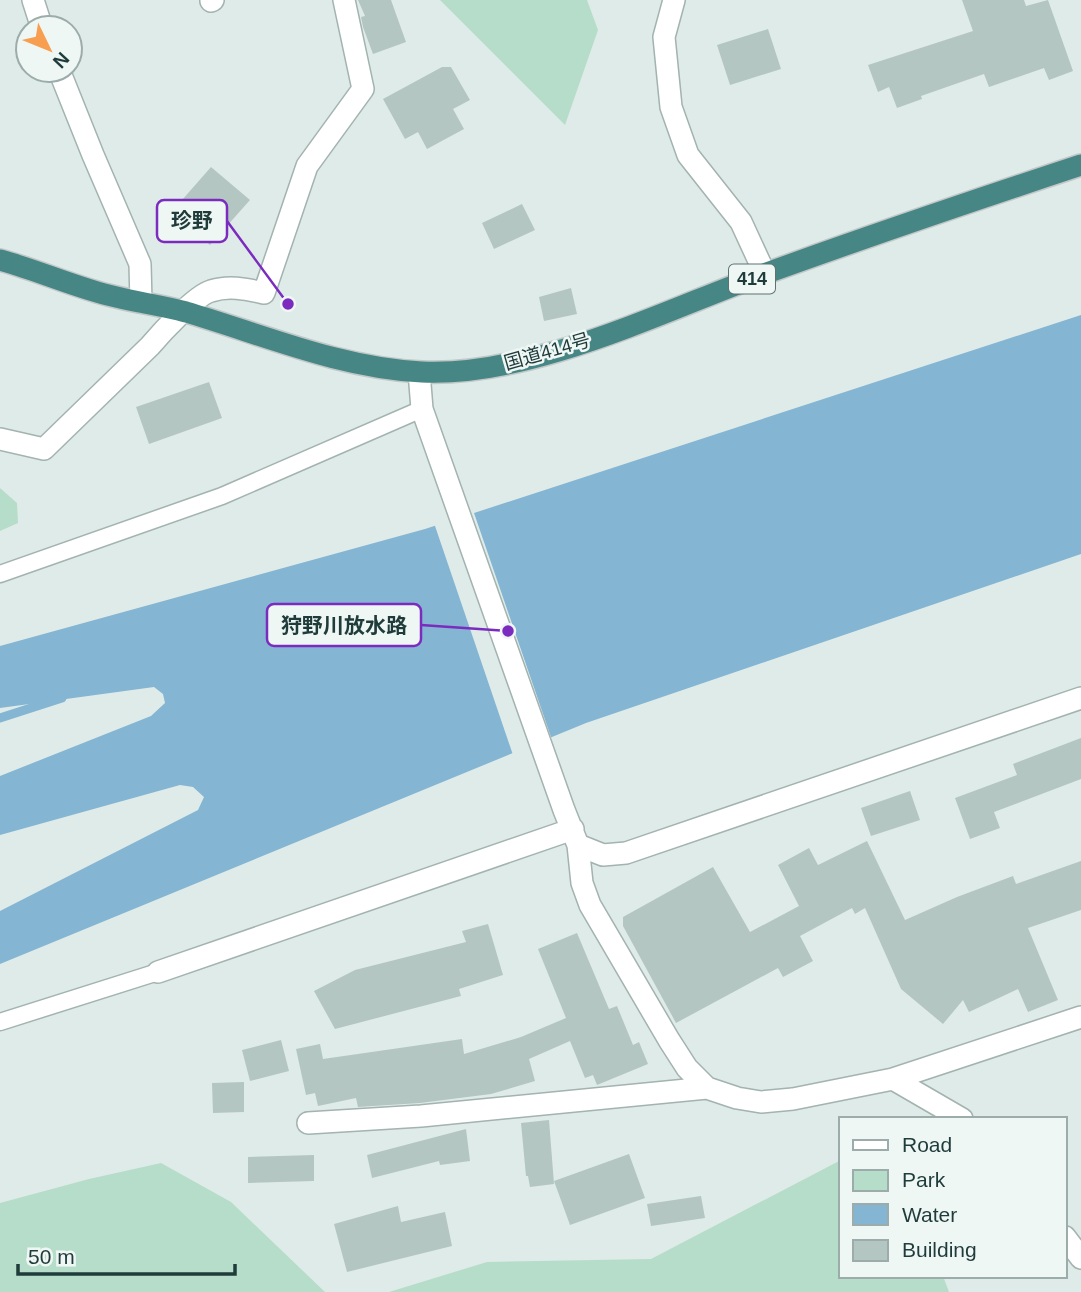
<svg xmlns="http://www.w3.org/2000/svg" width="1081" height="1292" font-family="Helvetica,'Noto Sans JP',sans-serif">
  <rect width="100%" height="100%" fill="#dfebe8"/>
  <path fill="#b6ddc9" d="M440,0H587L598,30L565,125Z
    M0,488L17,503L18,523L0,531Z
    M841,1160V1276H943L949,1292H389L487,1262L651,1259Z
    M161,1163L231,1202L325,1292H0V1203L89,1179Z"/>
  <path fill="#84b5d3" d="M1081,315V554L586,723L0,964V911L198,810L204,797L193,787L180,785L0,835V776L151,716L165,703L163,694L154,687L0,708V646L425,529Z"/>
  <path fill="#dfebe8" d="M473,510L552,740L513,755L434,523Z"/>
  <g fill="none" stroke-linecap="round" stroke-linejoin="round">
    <path stroke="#84b5d3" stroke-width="9" d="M0,718L62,698"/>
  </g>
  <path fill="#b4c6c2" d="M358,0H391L406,42L373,54L363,27L361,17L365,16Z
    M962,0H1024L1026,6L1048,0L1073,71L1049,80L1044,68L989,87L984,74L921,96L922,99L897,108L889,87L878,92L868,65L973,31Z
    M768,29L781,69L730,85L717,45Z
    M442,67H451L470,100L453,109L464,129L427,149L418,132L405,139L383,99Z
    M211,167L250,200L210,245L176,215L180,211L175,208Z
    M522,204L535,230L494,249L482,223Z
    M571,288L577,314L544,321L539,297Z
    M209,382L222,418L149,444L136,407Z
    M1081,738V779L994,812L1000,828L970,839L955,798L1017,775L1013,764Z
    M910,791L920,820L871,836L861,808Z
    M867,841L905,920L957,897L1013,876L1016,884L1081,861V910L1028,928L1058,1000L1028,1012L1018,989L969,1012L963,1000L943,1024L901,989L865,908L855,914L852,908L800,936L813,961L783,977L778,968L676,1023L623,926V917L713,867L750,932L799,906L778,865L809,848L818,865Z
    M488,924L503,975L459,989L461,996L335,1029L314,991L355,970L466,942L462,931Z
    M577,933L609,1009L617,1006L633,1045L639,1042L648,1064L597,1085L593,1075L585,1078L570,1041L529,1059L535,1081L491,1094L420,1103L358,1107L356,1098L318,1106L315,1093L306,1095L296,1049L320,1044L323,1059L462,1039L464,1054L521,1037L566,1018L538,949Z
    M281,1040L289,1071L250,1081L242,1050Z
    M244,1082V1112L213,1113L212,1083Z
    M549,1120L554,1184L530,1187L528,1176H526L521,1123Z
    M466,1129L470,1161L440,1165L439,1161L372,1178L367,1155Z
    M629,1154L645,1198L570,1225L554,1181Z
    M314,1155V1181L248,1183V1157Z
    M701,1196L705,1218L651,1226L647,1204Z
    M398,1206L401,1222L445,1212L452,1246L347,1272L334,1224Z"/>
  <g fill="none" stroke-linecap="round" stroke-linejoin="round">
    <defs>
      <path id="service" d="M0,574L222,496L422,409
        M0,1022L158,972"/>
      <path id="minor" d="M33,0L42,28
        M674,0L664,37L671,107L688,155L741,222L765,274
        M211,1L213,0
        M59,70L93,155L140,264L141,302
        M419,372L422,409L564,810L578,845L582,883L590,905L669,1040L687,1068L707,1088
        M0,439L44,449L150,346C161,333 196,295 211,291C229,285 246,289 264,293L307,166L363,89L344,0
        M578,845L603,855L626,853L1081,698
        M158,972L573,829
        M893,1079L962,1119
        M308,1123L421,1116L707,1088L737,1098L761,1102L793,1099L893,1079L1081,1017
        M1065,1237L1081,1258"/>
      <path id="trunk" d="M0,260C37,270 72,286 108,295C134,302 160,305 186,312C264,335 340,368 422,372C531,377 661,312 764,274C869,236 975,200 1081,165"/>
    </defs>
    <use href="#service" stroke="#a2b3b0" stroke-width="19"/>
    <use href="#minor" stroke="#a2b3b0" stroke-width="24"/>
    <use href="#trunk" stroke="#c0c8c8" stroke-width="24"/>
    <use href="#service" stroke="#fff" stroke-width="16"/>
    <use href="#minor" stroke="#fff" stroke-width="21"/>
    <use href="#trunk" stroke="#468684" stroke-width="21"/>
  </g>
  <g text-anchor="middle" stroke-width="5" stroke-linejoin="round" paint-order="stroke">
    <rect fill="#eff7f5" stroke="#5d7372" stroke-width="2" x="729" y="264.5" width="46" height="29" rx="5"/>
    <g font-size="18" font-weight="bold" fill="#1f3b3a">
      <text x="752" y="285">414</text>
    </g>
    <g font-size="19" fill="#1f3b3a" stroke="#eff7f5">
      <text transform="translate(547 351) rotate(-16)" y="7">国道414号</text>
    </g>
  </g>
  <path fill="none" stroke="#7b2cbf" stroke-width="2.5" d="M288 304L227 221M508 631L421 625"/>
  <g fill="#7b2cbf" stroke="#eff7f5" stroke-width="2.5">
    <circle cx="288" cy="304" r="7"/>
    <circle cx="508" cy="631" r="7"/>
  </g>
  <g fill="#eff7f5" stroke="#7b2cbf" stroke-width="2.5">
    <rect x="157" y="200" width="70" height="42" rx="7"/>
    <rect x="267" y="604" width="154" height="42" rx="7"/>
  </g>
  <g font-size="21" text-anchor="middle" font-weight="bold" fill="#1f3b3a">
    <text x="192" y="228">珍野</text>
    <text x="344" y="633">狩野川放水路</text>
  </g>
  <rect x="839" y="1117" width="228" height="161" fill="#eff7f5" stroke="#9cacaa" stroke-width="2"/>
  <rect x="853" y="1140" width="35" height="10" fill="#ffffff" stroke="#9cacaa" stroke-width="2"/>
  <text x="902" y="1152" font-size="21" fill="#1f3b3a">Road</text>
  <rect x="853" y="1170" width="35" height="21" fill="#b6ddc9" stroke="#9cacaa" stroke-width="2"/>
  <text x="902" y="1187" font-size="21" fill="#1f3b3a">Park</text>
  <rect x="853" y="1204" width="35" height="21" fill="#84b5d3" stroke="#9cacaa" stroke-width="2"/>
  <text x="902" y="1222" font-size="21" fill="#1f3b3a">Water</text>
  <rect x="853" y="1240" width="35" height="21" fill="#b4c6c2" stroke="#9cacaa" stroke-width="2"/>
  <text x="902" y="1257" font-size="21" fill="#1f3b3a">Building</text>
  <g transform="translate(49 49) rotate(133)"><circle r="33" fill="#eff7f5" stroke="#9cacaa" stroke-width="2"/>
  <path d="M0-5L12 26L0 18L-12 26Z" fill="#f89e50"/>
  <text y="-10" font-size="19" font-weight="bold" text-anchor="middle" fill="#1f3b3a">N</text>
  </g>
  <path d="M18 1264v10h217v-10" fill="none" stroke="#1f3b3a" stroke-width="3.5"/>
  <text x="28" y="1264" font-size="21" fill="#1f3b3a" stroke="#eff7f5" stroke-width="5" paint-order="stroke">50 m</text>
</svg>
